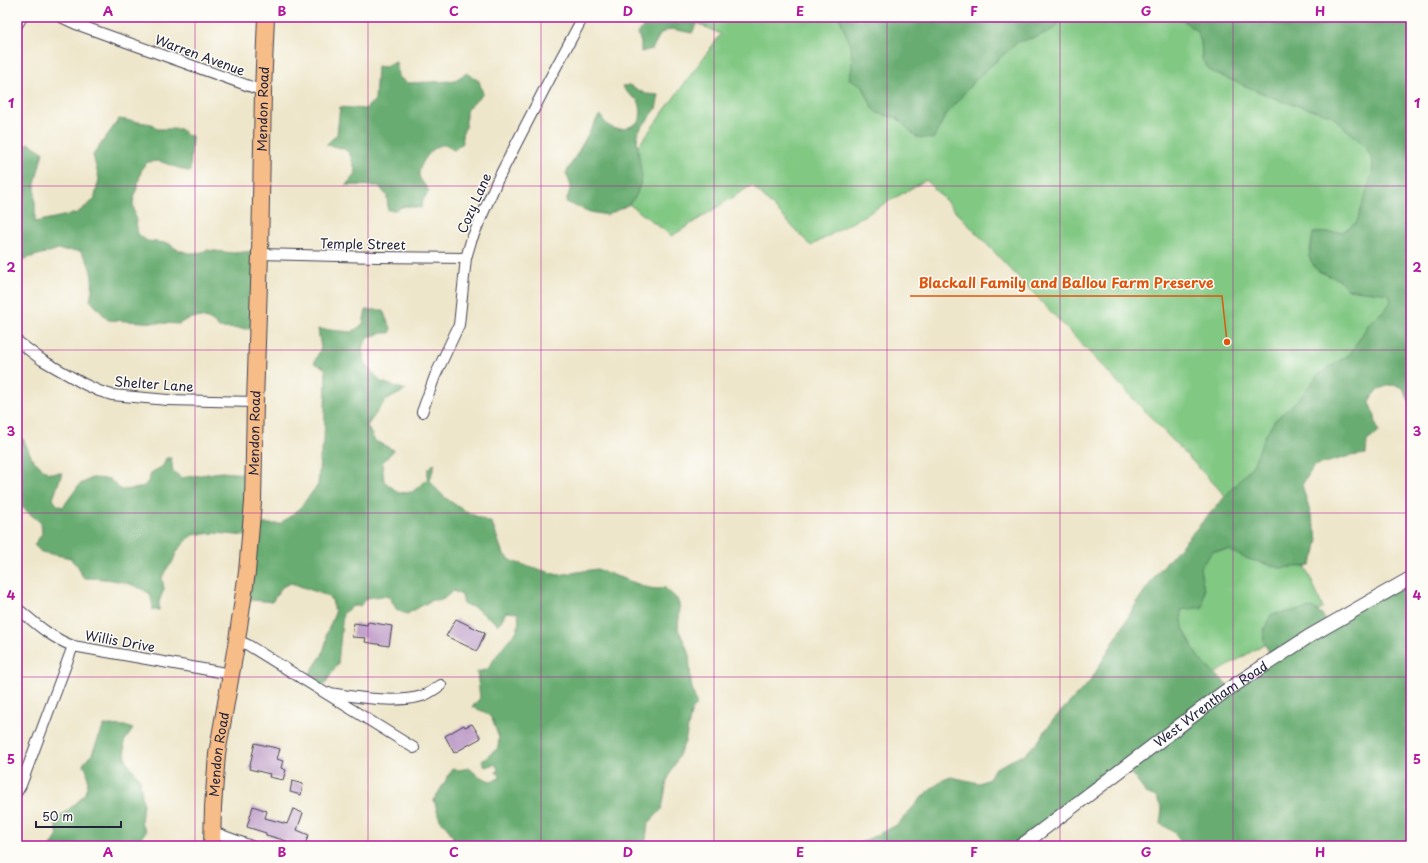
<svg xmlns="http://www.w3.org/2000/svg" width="1428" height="863" font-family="'Playpen Sans',sans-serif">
  <rect width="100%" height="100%" fill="#fdfcf7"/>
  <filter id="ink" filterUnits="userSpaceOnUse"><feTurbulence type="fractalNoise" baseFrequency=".025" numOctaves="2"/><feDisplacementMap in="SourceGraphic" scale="8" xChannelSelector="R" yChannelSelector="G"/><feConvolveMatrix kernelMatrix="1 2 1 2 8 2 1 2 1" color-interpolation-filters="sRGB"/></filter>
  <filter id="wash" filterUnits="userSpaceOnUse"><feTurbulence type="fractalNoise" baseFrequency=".012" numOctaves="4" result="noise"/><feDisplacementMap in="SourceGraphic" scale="16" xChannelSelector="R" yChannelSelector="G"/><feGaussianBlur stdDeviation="0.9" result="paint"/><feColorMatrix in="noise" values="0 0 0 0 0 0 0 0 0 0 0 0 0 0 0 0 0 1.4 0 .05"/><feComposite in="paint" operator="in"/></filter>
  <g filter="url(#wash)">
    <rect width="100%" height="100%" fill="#eee6ca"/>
    <path fill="#81c883" stroke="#52755f" d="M683,17H1411V319L1272,487L1323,608L1195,686L1151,597L1233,504L926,180L811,246L752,185L672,236L607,188L721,34Z"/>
    <path fill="#68ac71" stroke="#456756" d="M649,17H700L692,33L672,29L661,33L652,49L641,52V43L638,34Z
      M839,17H1063L1055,28L1039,36L1018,42L976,79L946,115L933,139L916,137L897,118L877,113L873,109L862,85L849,79L852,67L851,46Z
      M1175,17H1411V405L1403,388C1398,386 1393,384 1387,386C1380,388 1370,395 1370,402C1370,408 1374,412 1375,417C1376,423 1376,426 1379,432L1367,441L1366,454L1350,456L1314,466L1302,485L1318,539L1315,554L1310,566L1279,568L1245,558L1228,550L1213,551L1200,568L1204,590L1203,607L1181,610L1183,628L1199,659L1229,686L1273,659C1261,639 1260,634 1272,614L1313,608L1322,614L1327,624L1411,577V846H1181C1179,835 1170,828 1160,824L1162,809L1156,797L1146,793L1126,767L1021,846H854L897,825L925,794L943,780L951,777L979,783L989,779L994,769L1025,754L1037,743L1052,721L1091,680L1139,599L1158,572L1253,465L1266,434L1275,420L1300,398L1319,374L1350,354L1370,322L1387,308L1391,301L1389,294L1347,289L1340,280L1320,272L1315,268L1309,257L1313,233L1342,232L1357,222L1372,174L1373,163L1367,148L1331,115L1281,101L1210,71L1202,59L1201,42L1197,31L1181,19Z
      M396,62L399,77L407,83L453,81L467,73L479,81L483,94L466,111V127L462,134L463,143L454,150C451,149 448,146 445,145C434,143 419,164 419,174C419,180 426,186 429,191L423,200L421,208L405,206L395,210H388L387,196L379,186L346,185L356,173C349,149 350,149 326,145L337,134L340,107L365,109L375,100L377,66L383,67Z
      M629,85L646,94L659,95L656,109L638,132L637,143L642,178L636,196L628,205L607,215L590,212L566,202L571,186L566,173L598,117L600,115C602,118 605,123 608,125C617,133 632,128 640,120C643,93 633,103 622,86Z
      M119,119L152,124L157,129H181L186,135L192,136L190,172L159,161L148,162L142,168L133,203L138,234L147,241L168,243L178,250L189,253H199L207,250L233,253L255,251L254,329L219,328C208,314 192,315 179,324L108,320L90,300C95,284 92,263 80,251L56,250L17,261L18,153L29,143L43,152L35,184V222L77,213L94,200L99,179L93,155Z
      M366,310H384L385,316L391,328L390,333H380L367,339L362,348L364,362L381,382L406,390L385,401L367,426L375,441L394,450L382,463L384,481L399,493L412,492L427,480L428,469L435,463L430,480C442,501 470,514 492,523L503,554L514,562L558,575L597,569L649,588L658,589L664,587L677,599L680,607L678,629L689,652L691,684L697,706L692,709L685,742L667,781L662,809L648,824L645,846H453V837L446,825L440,820L434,800L453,768L459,770L469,768L477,775L490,781L500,778L499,773H496L498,769L495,764L485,767L482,761L498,748L499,738L492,719L485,712L472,707L480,698L477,672L488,669C492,662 497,655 502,648C513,632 521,635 518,613L506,612L499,625L474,607L464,605L462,595L453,591L442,600H432L407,614L397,610L389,597L382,596L366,598L360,606H353L343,613L338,664L320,691L305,680L322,655L327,639L326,635L335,613L332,600L325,595L291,583L282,587L272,602L242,599L247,536L215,533L192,535L177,551L172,563L166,570L162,578L164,589L159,602V610H152L153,607L150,594C132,581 106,578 83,578L78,566L72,561L71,558L41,552L34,545L42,534L41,523L17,503V436L23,439L33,460L48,473H62L53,499L57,505L63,507L79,485L92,478L110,479L121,490C137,488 147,491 151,473L163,466L166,458H171L173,471L181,478L221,472L246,474L250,524H280L298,510L318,485L320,457L324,443L326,375L325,368L314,363L321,348L318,329L352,332L363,324Z
      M104,725L125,726L133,729L124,742L126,760L140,780L143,803L141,823L146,831L139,841L138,846H51L58,835L54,821C61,815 79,802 83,796C89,788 90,772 83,764L92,754Z"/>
    <g id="blocks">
      <path fill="#c1a1cb" d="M456,619L485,633L477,651L446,636Z
        M368,622L392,626L389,646L365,642L366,638L352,637L354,623L367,625Z
        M472,724L481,738L454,753L445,736L464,725L465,727Z
        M255,743L280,749L277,759L283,761L281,768L286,770L283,780L269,777L270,774L249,769Z
        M292,781L303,784L301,795L290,792Z
        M253,806L267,811L265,818L287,824L293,809L303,813L297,830L309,835L304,846H294L286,843L287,841L266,835V833L247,827Z"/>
    </g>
  </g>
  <g filter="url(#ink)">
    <use href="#blocks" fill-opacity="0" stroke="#413f50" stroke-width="1"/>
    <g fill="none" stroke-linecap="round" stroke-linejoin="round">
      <defs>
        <path id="minor" d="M61,17L76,24L263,91
          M17,25L22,17
          M260,254L377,257L466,258
          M17,341L42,360L84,384L99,391L112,395L168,400L255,402
          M422,412L435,376L459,325L466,258L471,241L497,181L548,82L583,17
          M17,608C35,623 51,638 73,646L231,674
          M237,640L248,645L414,748
          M330,693C357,697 395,704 422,696C429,694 435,689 441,685
          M17,792L21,785L73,646
          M213,832L251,846"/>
        <g id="tertiary">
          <path id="s1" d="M1021,846L1224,692L1308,637L1411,578"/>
        </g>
        <g id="primary">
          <path id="s2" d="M212,846L213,807L217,754L237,640L247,572L253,502L255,402L260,254L263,91L266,17"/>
        </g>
      </defs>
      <use href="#minor" stroke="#413f50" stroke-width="12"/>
      <use href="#tertiary" stroke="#413f50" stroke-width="15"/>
      <use href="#primary" stroke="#413f50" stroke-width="18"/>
      <use href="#minor" stroke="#fff" stroke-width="10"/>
      <use href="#tertiary" stroke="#fff" stroke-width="13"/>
      <use href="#primary" stroke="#f7bd88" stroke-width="16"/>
    </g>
  </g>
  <path fill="none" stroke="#b5179e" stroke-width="1" stroke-opacity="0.55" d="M195,17V846M368,17V846M541,17V846M714,17V846M887,17V846M1060,17V846M1233,17V846M17,186H1411M17,350H1411M17,513H1411M17,677H1411"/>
  <g text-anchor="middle" stroke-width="3" stroke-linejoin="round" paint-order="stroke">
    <g font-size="13" fill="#22223b" stroke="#fdfcf7">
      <text transform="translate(200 55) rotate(20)" y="5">Warren Avenue</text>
      <text dy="5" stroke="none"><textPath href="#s2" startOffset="740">Mendon Road</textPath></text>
      <text transform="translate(474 203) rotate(-66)" y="5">Cozy Lane</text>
      <text transform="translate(363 244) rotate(1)" y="5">Temple Street</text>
      <text transform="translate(154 384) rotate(4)" y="5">Shelter Lane</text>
      <text dy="5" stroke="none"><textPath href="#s2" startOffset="416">Mendon Road</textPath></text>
      <text transform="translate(120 641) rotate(10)" y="5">Willis Drive</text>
      <text dy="5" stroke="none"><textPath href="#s1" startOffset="237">West Wrentham Road</textPath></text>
      <text dy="5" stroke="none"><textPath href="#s2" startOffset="92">Mendon Road</textPath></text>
    </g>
  </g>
  <path fill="none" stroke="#de560e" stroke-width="1.5" d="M1227 342L1222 296H910"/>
  <circle fill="#de560e" stroke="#fdfcf7" stroke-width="1.5" cx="1227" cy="342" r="4"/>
  <g font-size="14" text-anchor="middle" font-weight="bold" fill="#de560e" stroke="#fdfcf7" stroke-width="3" stroke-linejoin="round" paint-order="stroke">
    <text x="1066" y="288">Blackall Family and Ballou Farm Preserve</text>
  </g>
  <rect width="1428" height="863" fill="none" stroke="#fdfcf7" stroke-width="44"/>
  <path d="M36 821v6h85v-6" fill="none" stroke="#22223b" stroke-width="2"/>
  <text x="42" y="821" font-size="12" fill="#22223b" stroke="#fdfcf7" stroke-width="3" paint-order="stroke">50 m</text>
  <rect x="22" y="22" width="1384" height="819" fill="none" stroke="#b5179e" stroke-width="1.5"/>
  <g font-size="13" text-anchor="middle" font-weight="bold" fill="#b5179e">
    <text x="108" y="16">A</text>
    <text x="282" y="16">B</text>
    <text x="454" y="16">C</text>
    <text x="628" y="16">D</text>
    <text x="800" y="16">E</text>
    <text x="974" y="16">F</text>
    <text x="1146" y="16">G</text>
    <text x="1320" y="16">H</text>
    <text x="11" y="108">1</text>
    <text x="1417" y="108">1</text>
    <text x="11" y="272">2</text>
    <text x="1417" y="272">2</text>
    <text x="11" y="436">3</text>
    <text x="1417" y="436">3</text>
    <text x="11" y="600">4</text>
    <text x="1417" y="600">4</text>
    <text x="11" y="764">5</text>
    <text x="1417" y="764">5</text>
    <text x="108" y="857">A</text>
    <text x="282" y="857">B</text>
    <text x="454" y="857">C</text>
    <text x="628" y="857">D</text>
    <text x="800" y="857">E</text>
    <text x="974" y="857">F</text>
    <text x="1146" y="857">G</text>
    <text x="1320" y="857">H</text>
  </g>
</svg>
